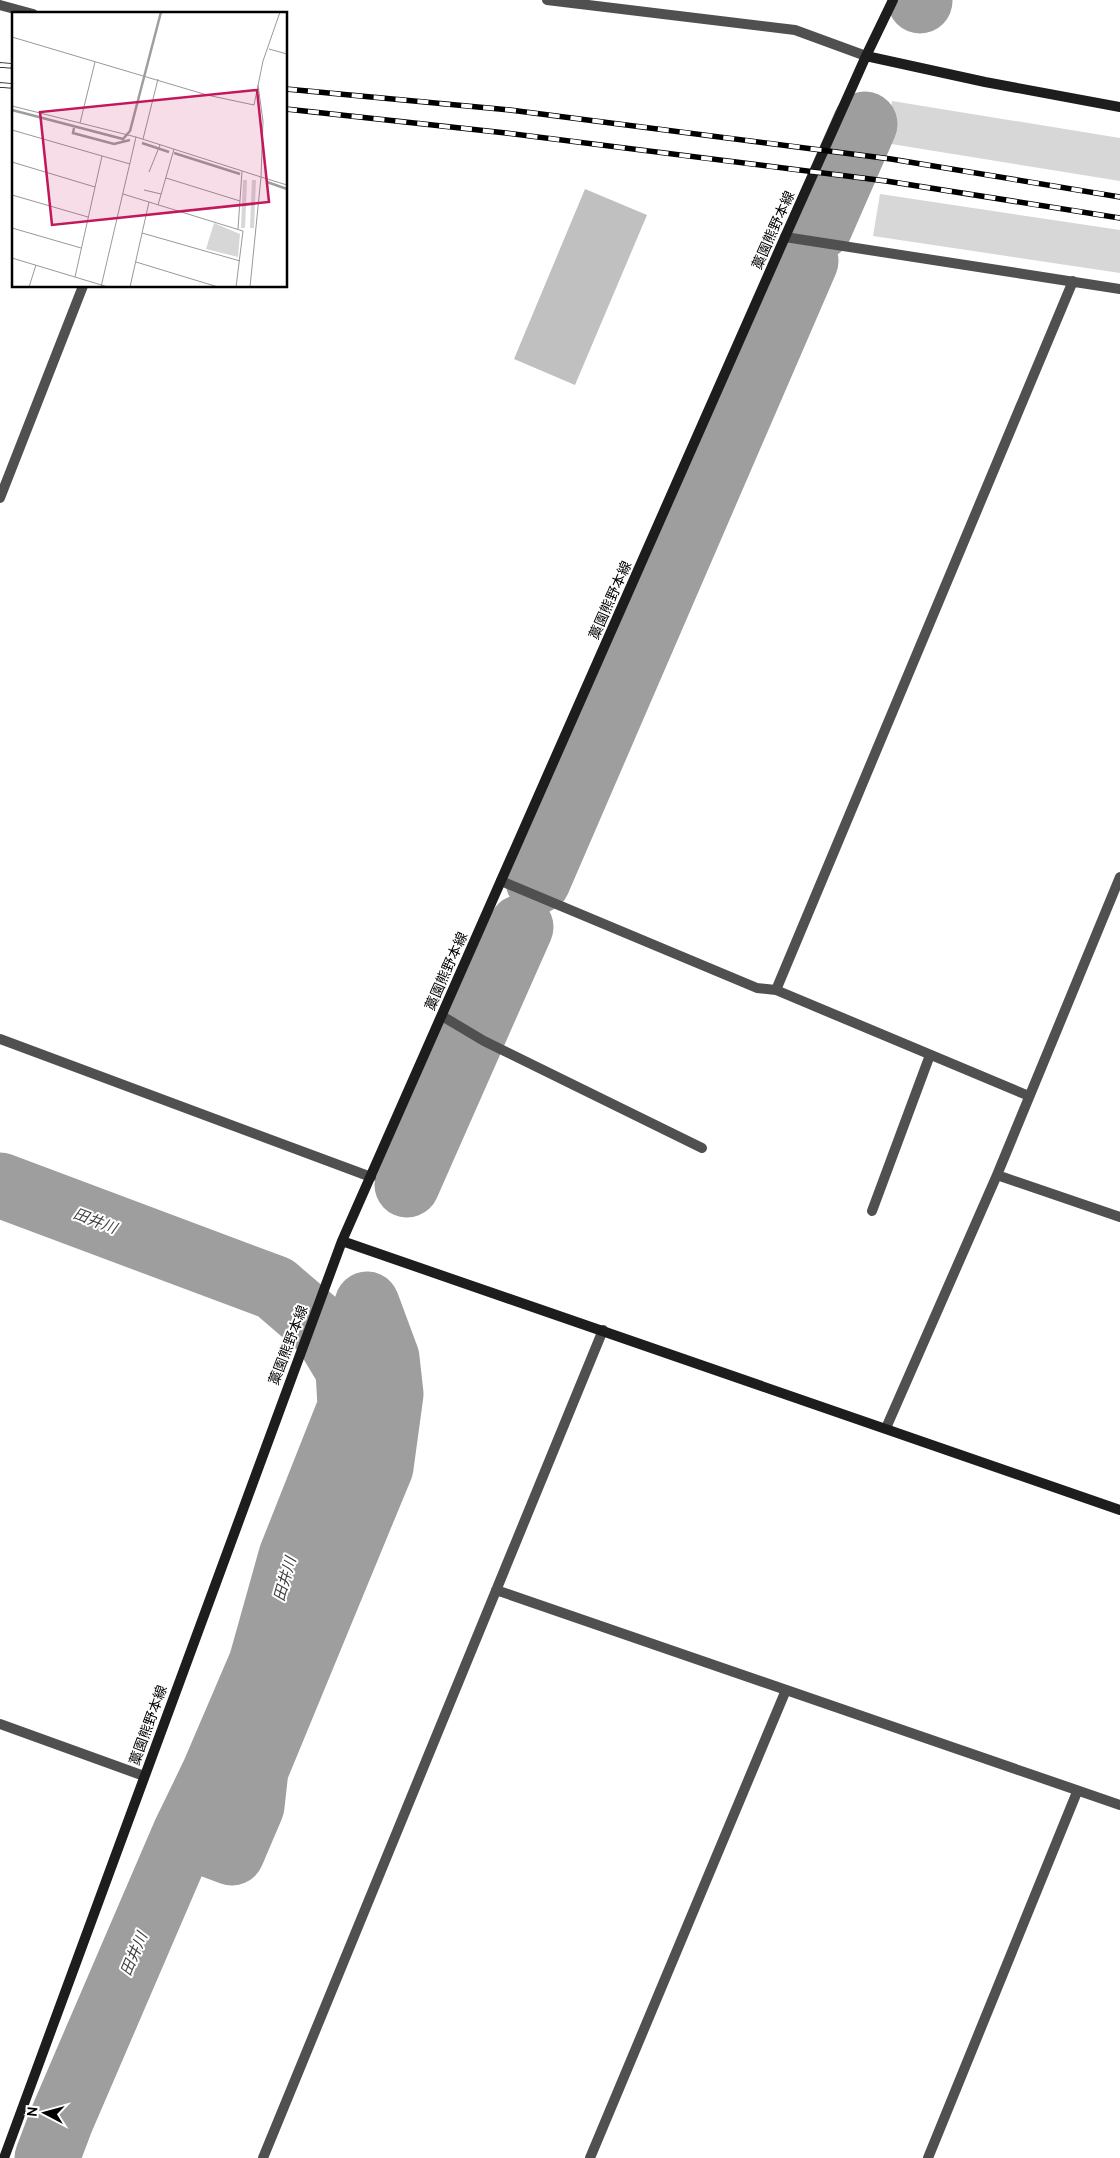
<svg xmlns="http://www.w3.org/2000/svg" width="1120" height="2158" font-family="Cabin,'Noto Sans JP',sans-serif">
  <rect width="100%" height="100%" fill="#fff"/>
  <path fill="#d7d7d7" d="M892,101L1120,138V181L885,143Z
    M880,194L1120,230V273L873,236Z"/>
  <g fill="none" stroke-linecap="round" stroke-linejoin="round">
    <path stroke="#9e9e9e" stroke-width="65" d="M920,1V0
      M820,227L865,124
      M538,881L806,261
      M0,1185L275,1288L324,1330L348,1370L350,1407L291,1556L261,1663L213,1775L184,1835L61,2121L47,2158
      M407,1185L521,927
      M184,1835L232,1853L252,1806L256,1770L381,1467L391,1394L387,1358L367,1304"/>
  </g>
  <path fill="#c0c0c0" d="M585,189L647,215L575,385L514,359Z"/>
  <g fill="none" stroke-linecap="round" stroke-linejoin="round">
    <path stroke="#505050" stroke-width="10" d="M547,0L795,30L866,56
      M0,5L33,14
      M785,237L1120,289
      M0,498L83,286
      M501,881L757,988L776,990L1029,1096
      M776,990L1073,281
      M442,1016L484,1041L702,1148
      M0,1039L371,1177
      M997,1175L1120,1217
      M872,1211L930,1055
      M886,1428L997,1175L1120,877
      M496,1590L1120,1805
      M0,1724L144,1776
      M263,2158L603,1330
      M590,2158L786,1690
      M928,2158L1077,1792"/>
    <path stroke="#1d1d1d" stroke-width="10" d="M866,56L985,82L1120,107
      M342,1241L1120,1510
      M4,2158L342,1241L785,237L866,56L893,0"/>
    <defs>
      <path id="rail" d="M0,65L14,66
        M0,85L14,86
        M286,89L510,110L891,159L1120,197
        M286,109L506,133L886,181L1120,218"/>
    </defs>
    <use href="#rail" stroke="#000" stroke-width="5.5"/>
    <use href="#rail" stroke="#fff" stroke-width="4" stroke-dasharray="11" stroke-linecap="butt"/>
  </g>
  <g text-anchor="middle" stroke-width="4" stroke-linejoin="round" paint-order="stroke">
    <g font-size="14" fill="#000" stroke="#fff">
      <text transform="translate(773 230) rotate(-66)" y="5">藁園熊野本線</text>
      <text transform="translate(610 600) rotate(-66)" y="5">藁園熊野本線</text>
      <text transform="translate(446 971) rotate(-66)" y="5">藁園熊野本線</text>
      <text transform="translate(288 1345) rotate(-69)" y="5">藁園熊野本線</text>
      <text transform="translate(148 1725) rotate(-70)" y="5">藁園熊野本線</text>
    </g>
    <g font-size="15" font-style="italic" fill="#3f3f3f" stroke="#fff">
      <text transform="translate(95 1221) rotate(21)" y="5">田井川</text>
      <text transform="translate(285 1579) rotate(-74)" y="5">田井川</text>
      <text transform="translate(134 1954) rotate(-67)" y="5">田井川</text>
    </g>
  </g>
  <g transform="translate(12 12)">
    <rect width="275" height="275" fill="#fff"/>
    <path d="M231,168H235L233,216H229ZM240,168H244L242,216H238Z" fill="#d7d7d7"/>
    <path d="M202,211L228,222L226,245L194,237Z" fill="#d7d7d7"/>
    <path fill="none" stroke="#9e9e9e" stroke-width="2.5" d="M0,98L111,127L118,119L149,0M62,116L61,121L102,132L118,128M130,131L157,140M162,141L228,162M255,170L275,177"/>
    <path fill="none" stroke="#999" stroke-width="1" d="M0,25L195,83L242,93L251,49L268,0M257,37L275,42M246,73L251,109L249,165L275,173M0,94L124,125L249,165L238,275M68,111L83,50M0,118L118,152M131,127L146,67M0,150L83,175M137,160L148,133M154,166L228,189M132,178L149,182M111,182L231,219L224,275M0,183L76,205M146,193L162,137M0,216L69,236M226,217L230,159M130,221L228,249M0,246L96,275M124,250L206,275M63,265L90,144M17,275L24,253M89,275L124,125M118,275L137,190"/>
    <path fill="#c2185b" fill-opacity="0.15" stroke="#c2185b" stroke-width="2.5" d="M245,78L257,190L40,213L28,100Z"/>
    <rect width="275" height="275" fill="none" stroke="#000" stroke-width="2.5"/>
  </g>
  <g transform="translate(45 2113) rotate(276)" stroke="#ffffff" stroke-width="4" paint-order="stroke">
  <path d="M0-4L9 19L0 12L-9 19Z" fill="#000000"/>
  <text y="-8" font-size="14" font-weight="bold" text-anchor="middle" fill="#000000">N</text>
  </g>
</svg>
